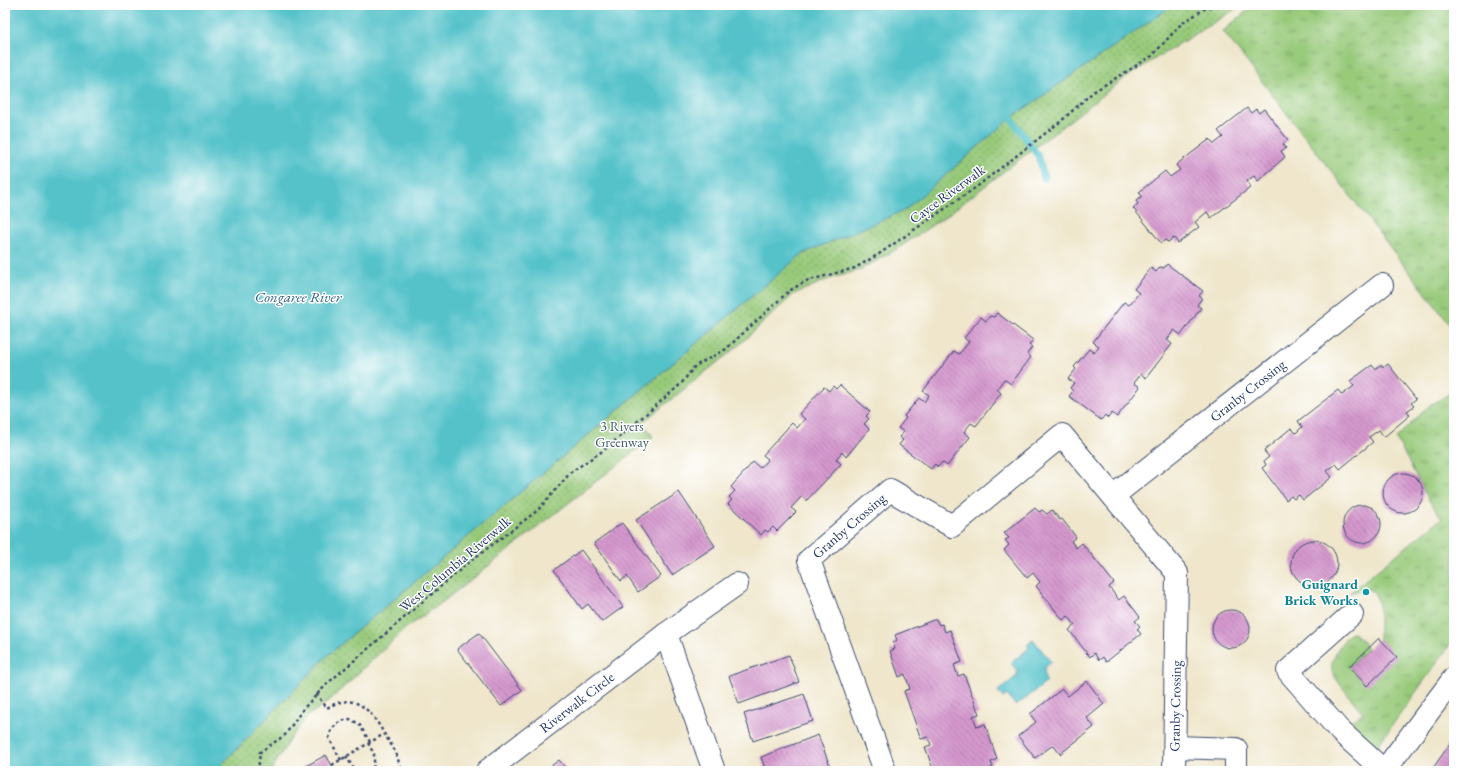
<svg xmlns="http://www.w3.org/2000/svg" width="1459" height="776" font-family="'EB Garamond',serif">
  <defs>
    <pattern id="grass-tufts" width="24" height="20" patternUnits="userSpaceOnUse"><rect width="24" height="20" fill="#98ca7a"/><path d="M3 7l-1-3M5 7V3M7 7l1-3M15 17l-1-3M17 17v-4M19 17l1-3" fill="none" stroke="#7ba467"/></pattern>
    <pattern id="park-dots" width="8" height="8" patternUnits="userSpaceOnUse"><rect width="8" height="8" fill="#98ca7a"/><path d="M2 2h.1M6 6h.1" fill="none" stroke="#7ba467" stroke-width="1.8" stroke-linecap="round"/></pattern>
    <pattern id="building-back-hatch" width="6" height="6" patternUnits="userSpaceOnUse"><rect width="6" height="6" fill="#d598ce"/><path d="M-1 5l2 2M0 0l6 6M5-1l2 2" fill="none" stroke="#ac7caa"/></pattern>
  </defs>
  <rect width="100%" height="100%" fill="#fff"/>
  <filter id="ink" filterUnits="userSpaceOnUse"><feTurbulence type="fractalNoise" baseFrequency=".025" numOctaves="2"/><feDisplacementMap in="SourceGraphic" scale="8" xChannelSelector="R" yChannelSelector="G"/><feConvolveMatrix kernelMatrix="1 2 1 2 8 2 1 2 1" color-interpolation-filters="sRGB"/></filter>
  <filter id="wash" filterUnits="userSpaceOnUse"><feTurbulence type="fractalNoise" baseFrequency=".012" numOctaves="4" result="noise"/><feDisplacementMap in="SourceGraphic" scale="16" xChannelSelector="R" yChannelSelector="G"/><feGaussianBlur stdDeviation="0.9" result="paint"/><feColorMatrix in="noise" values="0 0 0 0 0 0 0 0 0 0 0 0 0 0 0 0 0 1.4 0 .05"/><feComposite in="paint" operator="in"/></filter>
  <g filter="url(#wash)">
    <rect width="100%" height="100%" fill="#efe6cb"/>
    <path fill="url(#grass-tufts)" stroke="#5a7c6c" d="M1254,5H1454V330L1223,31Z
      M1454,391V639L1378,745L1373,746L1352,728L1351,722L1363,713C1357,705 1333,678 1332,670C1330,658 1342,642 1349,634L1353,633L1361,639L1367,649L1349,667L1367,685L1396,657L1379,638V603L1374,592L1368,589L1349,593L1442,518L1430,502L1396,438L1429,406Z"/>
    <path fill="url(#park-dots)" stroke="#5a7c6c" d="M1173,5H1242L1129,75L946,216L897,249L860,270L829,279L794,294L738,346L643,422L653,437L440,604L406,628L330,700L308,716L291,737L271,771H215L328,655L802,254L905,210L1011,118Z"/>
    <path fill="#54c2ca" stroke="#387894" d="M5,5H1173L1011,118L905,210L802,254L328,655L215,771H5Z
      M1033,639L1051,662C1043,667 1042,675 1047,682L1016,706L1007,695L1003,698L998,691L1017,676V670L1011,663L1029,648L1027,645Z"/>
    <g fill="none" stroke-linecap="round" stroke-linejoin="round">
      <path stroke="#54c2ca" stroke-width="7" d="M1011,118L1039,157L1044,178"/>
    </g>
    <g id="blocks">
      <path fill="url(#building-back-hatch)" d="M1247,108L1251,113L1256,109L1259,113L1264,109L1288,140L1283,144L1286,148L1281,151L1285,157L1258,181L1254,176L1247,181L1251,187L1211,218L1207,212L1195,222L1199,227L1178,243L1174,238L1168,242L1165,240L1161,243L1133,208L1138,204L1136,201L1142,196L1139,192L1165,171L1170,177L1180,170L1176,165L1210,139L1214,144L1223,137L1218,131Z
        M1167,264L1203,291L1199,296L1202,298L1197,305L1201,308L1181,335L1174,330L1167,340L1172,344L1146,378L1141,374L1134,383L1140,387L1117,417L1112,413L1108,418L1105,415L1101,420L1069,396L1073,391L1070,388L1074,383L1068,379L1076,369L1074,367L1089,349L1094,353L1099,346L1093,342L1124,302L1129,305L1139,293L1134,289L1151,268L1156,272L1160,267L1164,268Z
        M997,313L1033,340L1029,345L1032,347L1027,354L1031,357L1011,384L1004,379L997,389L1001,393L976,426L971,423L964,432L970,437L947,466L942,462L938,467L935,464L931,469L899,445L903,440L899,437L904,432L898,428L906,418L904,416L919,398L924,402L929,395L923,391L954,351L959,354L969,342L964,338L981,317L986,321L990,316L994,317Z
        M1388,364L1416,399L1411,403L1414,406L1407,411L1410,415L1384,437L1379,430L1369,437L1373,442L1340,469L1336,464L1327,471L1332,477L1303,500L1299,495L1294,499L1291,496L1286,500L1262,468L1266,465L1264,461L1269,457L1264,451L1291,428L1296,433L1302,427L1298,421L1338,390L1342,395L1354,386L1350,381L1372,365L1375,369L1380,365L1384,367Z
        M840,385L870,412L866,416L869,419L864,424L869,429L846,457L842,452L836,459L841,464L806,501L802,496L791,508L796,512L777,531L773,527L768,532L765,530L761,535L728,504L732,500L729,497L735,491L731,487L753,462L760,468L768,459L763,455L792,423L797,428L805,419L799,414L824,387L829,391L833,386L836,389Z
        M1383 493a20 20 0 1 1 40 0a20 20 0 1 1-40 0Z
        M679,492L715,546L672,575L636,520Z
        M1343 524a19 19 0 1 1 38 0a19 19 0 1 1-38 0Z
        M1035,508L1039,512L1042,510L1047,514L1052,510L1060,520L1062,519L1076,537L1071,541L1076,548L1082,543L1114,583L1109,587L1119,600L1124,596L1140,617L1135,621L1140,626L1137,629L1141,634L1106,662L1103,657L1099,660L1094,653L1090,657L1069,630L1075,625L1068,616L1063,620L1036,586L1040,582L1033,573L1027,578L1004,550L1009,545L1005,540L1009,538L1004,533Z
        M622,523L661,576L638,592L627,576L621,581L594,543Z
        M1291 563a23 23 0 1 1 46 0a23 23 0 1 1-46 0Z
        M581,550L623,607L602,622L588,604L582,609L554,570Z
        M1212 629a19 19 0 1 1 38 0a19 19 0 1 1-38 0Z
        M936,619L939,625L942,624L945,632L950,630L962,662L954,665L958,676L964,674L979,714L973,716L977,727L985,724L997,759L991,762L993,767L989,769L990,771H935L934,768L933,769L925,747L931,745L928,737L921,739L904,691L910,689L905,674L899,677L890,651L895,649L893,643L897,640L895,635Z
        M479,633L522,690L501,706L457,649Z
        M1379,638L1397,657L1367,686L1349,667Z
        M789,655L799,682L739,704L729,676Z
        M1087,681L1104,704L1087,718L1094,727L1060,754L1053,745L1035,758L1018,736L1036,722L1030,714L1062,689L1068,696Z
        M804,694L813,721L753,741L744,714Z
        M818,735L830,766L816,771H766L761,757Z
        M1454,738V771H1431Z
        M326,755L335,771H306L304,767Z
        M559,760L568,771H544Z"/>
    </g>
  </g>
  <g filter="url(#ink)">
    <use href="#blocks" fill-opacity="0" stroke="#3b4a6e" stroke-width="1"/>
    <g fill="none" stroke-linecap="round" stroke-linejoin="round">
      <defs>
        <g id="minor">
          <path id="s1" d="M1113,496L1382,285"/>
          <path d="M1352,614L1288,671L1340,731L1384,771"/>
          <path d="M666,634L714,771"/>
          <path d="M1175,747L1236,749V771"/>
          <path id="s2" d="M487,771L666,634L737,584"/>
          <path id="s3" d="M885,771L809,560L890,490L952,526L1062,435L1177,573L1174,771"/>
          <path d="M1384,771L1454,678"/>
        </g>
      </defs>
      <use href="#minor" stroke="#3b4a6e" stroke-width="24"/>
      <path stroke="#3b4a6e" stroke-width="2.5" stroke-dasharray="3 3" stroke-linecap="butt" d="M316,694L327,708C356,690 372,712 385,735C389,741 394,749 397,756C399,761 399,766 401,771
        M368,743L374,754V766L368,771
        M346,756L355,771
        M341,760L329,738C331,727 339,720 350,719L359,724L370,742
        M332,765L384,734
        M258,771L260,752L285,735L303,709L328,683L468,563L538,510L571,472L604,450L681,384L695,366L726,349L789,291L806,281L855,268L879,254L975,188L1060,122L1093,92L1152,56L1181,24L1206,8L1217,5"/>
      <use href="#minor" stroke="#fff" stroke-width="22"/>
    </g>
  </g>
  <circle fill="#0f9aa8" stroke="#fff" stroke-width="1.5" cx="1366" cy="592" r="4"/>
  <g text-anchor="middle" stroke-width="3" stroke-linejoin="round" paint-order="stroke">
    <g font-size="14" fill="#1b2f5e" stroke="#fff">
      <text transform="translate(947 194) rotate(-36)" y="5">Cayce Riverwalk</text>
      <text dy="5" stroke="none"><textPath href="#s1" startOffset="171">Granby Crossing</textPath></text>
      <text dy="5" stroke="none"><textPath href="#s3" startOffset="277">Granby Crossing</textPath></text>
      <text transform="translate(455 564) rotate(-40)" y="5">West Columbia Riverwalk</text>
      <text dy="5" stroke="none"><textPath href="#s2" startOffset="113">Riverwalk Circle</textPath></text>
      <text transform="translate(1175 706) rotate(-89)" y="5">Granby Crossing</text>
    </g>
    <g font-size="14" fill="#405e66" stroke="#fff">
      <text x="622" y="431">3 Rivers<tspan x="622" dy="16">Greenway</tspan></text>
    </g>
    <g font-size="14" font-weight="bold" fill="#0d838f" stroke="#fff" text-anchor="end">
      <text x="1358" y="589">Guignard<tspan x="1358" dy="16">Brick Works</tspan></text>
    </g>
    <g font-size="15" font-style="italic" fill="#2f6284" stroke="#fff">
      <text x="298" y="302">Congaree River</text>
    </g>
  </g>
  <rect width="1459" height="776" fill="none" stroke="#fff" stroke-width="20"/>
</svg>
